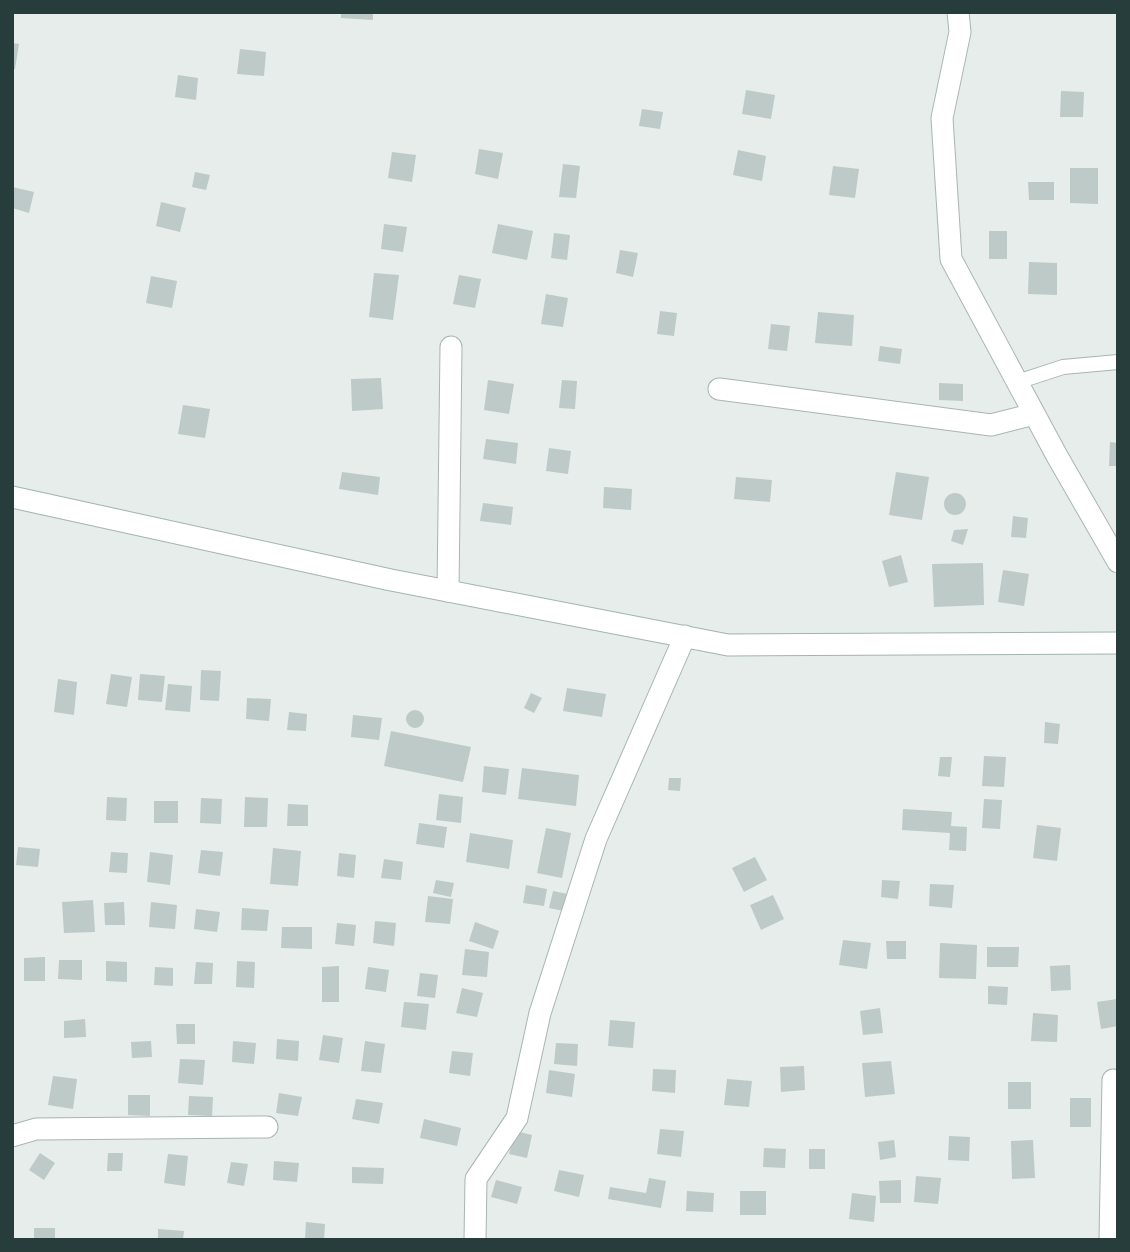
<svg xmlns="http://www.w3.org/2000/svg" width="1130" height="1252" font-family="'PT Sans',sans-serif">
  <rect width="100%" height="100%" fill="#e6edeb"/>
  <path fill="#becac8" d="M341,12H373V20L341,18Z
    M12,43L19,44L15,69H12Z
    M240,49L266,52L264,76L237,74Z
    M178,75L198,78L196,100L175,97Z
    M746,90L775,95L771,119L742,114Z
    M1061,91L1084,92L1083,117H1060Z
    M642,109L663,112L660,129L639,126Z
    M479,149L503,153L498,179L475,174Z
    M738,150L766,156L762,181L733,175Z
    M392,152L416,155L412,182L388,178Z
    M563,164L580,166L576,198L559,197Z
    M833,166L859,169L855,198L829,195Z
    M1070,168H1098V204L1070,203Z
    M195,172L210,175L206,190L192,187Z
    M1028,182H1054V200H1029Z
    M12,187L34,192L29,213L12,208Z
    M161,202L186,208L180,232L156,226Z
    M384,224L407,227L403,252L381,249Z
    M498,224L533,231L527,260L492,253Z
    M989,231H1007V259H989Z
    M554,233L570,235L567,260L551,258Z
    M620,250L638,253L633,277L616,273Z
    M1029,262L1057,263V295L1028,294Z
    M374,273L399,275L393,320L369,317Z
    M459,275L481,279L475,308L453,304Z
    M151,276L177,281L172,308L146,303Z
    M546,294L568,298L563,327L541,324Z
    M660,311L677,313L674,336L657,334Z
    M818,312L854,315L852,346L815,343Z
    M771,324L790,326L787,351L768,349Z
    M880,346L902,349L900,364L878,361Z
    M381,378L383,409L352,411L351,379Z
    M488,380L514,384L509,414L484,410Z
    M562,380L577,381L575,409L559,408Z
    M939,383L963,384V401L939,400Z
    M183,405L210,409L205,438L178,434Z
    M486,439L518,443L516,464L483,459Z
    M1110,442L1118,443V466H1109Z
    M549,448L571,451L568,474L546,471Z
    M342,472L380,477L378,495L339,489Z
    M896,472L929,477L922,520L889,515Z
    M736,477L772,480L770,502L734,499Z
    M604,487L632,489L631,510L603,508Z
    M944 504a11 11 0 1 1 22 0a11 11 0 1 1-22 0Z
    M483,503L513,507L511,525L480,521Z
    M1013,516L1028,518L1026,538L1011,537Z
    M968,529L963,545L951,541L954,530Z
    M901,555L908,582L889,587L882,561Z
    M983,563L984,605L934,607L932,564Z
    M1003,570L1029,574L1024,606L998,602Z
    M201,670L221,671L219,701L200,700Z
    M111,674L132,677L127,707L106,704Z
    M140,674L165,676L162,702L138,700Z
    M58,679L77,682L74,715L54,712Z
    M168,684L192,686L190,712L165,710Z
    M567,688L606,694L602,717L563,711Z
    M531,693L542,698L534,713L524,708Z
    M247,698L271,699L269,721L246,719Z
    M406 719a9 9 0 1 1 18 0a9 9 0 1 1-18 0Z
    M289,712L307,714L306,731L287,730Z
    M353,715L382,718L379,740L351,737Z
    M1045,722L1060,724L1058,744L1044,743Z
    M391,731L471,747L463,782L384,766Z
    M984,756L1006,757L1004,787L982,786Z
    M940,757H952L950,777L938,776Z
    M484,766L509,769L506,795L482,792Z
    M522,768L579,775L576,806L518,799Z
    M669,778H681L680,791L668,790Z
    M439,794L463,797L461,823L436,820Z
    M107,797L127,798L126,821L106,820Z
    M245,797L268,798L267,827H244Z
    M201,798L222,799L221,824L200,823Z
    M984,799L1002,800L1000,829L982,828Z
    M154,801H178V823H154Z
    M288,804L308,805V826H287Z
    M903,809L952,812L951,826L967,827L966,851L949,850L950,833L902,830Z
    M419,823L447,827L444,848L416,844Z
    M1037,825L1061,828L1057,861L1033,858Z
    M546,828L571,833L562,878L537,873Z
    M470,833L513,840L509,869L466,862Z
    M18,847L40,849L38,867L16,865Z
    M273,848L301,851L298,886L270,884Z
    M201,850L223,852L220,876L198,873Z
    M111,852L128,853L127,873L109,872Z
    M150,852L173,855L170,885L147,882Z
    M339,853L356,855L354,878L337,876Z
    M755,857L767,880L744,892L732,868Z
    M384,859L403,862L401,880L381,878Z
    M436,880L454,883L451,897L433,893Z
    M882,880L900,881L898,899L881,897Z
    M930,884L954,885L952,908L929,906Z
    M526,885L547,889L544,906L523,903Z
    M553,891L573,895L569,912L549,908Z
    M773,895L784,919L761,930L750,905Z
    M428,896L453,899L450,924L425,922Z
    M93,900L95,932L64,933L62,902Z
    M124,902L125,925H105L104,903Z
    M151,902L177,905L175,929L149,927Z
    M242,908L269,910L267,931L241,930Z
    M196,909L220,912L217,932L194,929Z
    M375,921L396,923L394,946L373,943Z
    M475,922L499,931L493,949L469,941Z
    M337,923L356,925L354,946L335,944Z
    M282,927H312V949L281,948Z
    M843,940L871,943L867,969L839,965Z
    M886,941H906V959H887Z
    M940,943L977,945L976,979L939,978Z
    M987,947H1019L1018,967H987Z
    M465,949L489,952L487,977L462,975Z
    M45,957V981H24V958Z
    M59,960H82V980L58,979Z
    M106,961L127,962V982L106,981Z
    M237,961L255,962L254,988L236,987Z
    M196,962L213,963L212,984H194Z
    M1070,965L1071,990L1051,991L1050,966Z
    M339,966V1002H322V967Z
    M155,967L173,968V986L154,985Z
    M368,967L389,970L386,992L365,989Z
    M420,973L438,975L435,998L417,996Z
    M988,986L1008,987L1007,1005L988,1004Z
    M462,988L483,993L477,1017L456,1013Z
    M1117,999L1118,1026L1101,1029L1097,1002Z
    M404,1002L429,1004L426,1030L401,1027Z
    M880,1008L883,1033L863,1035L860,1011Z
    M1033,1013L1058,1015L1057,1042L1031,1041Z
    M85,1019L86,1037L64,1038V1021Z
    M610,1020L635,1022L633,1048L608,1046Z
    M176,1024H195V1044H177Z
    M323,1035L343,1038L339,1063L319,1060Z
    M277,1039L299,1041L298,1061L276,1059Z
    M151,1041L152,1057L132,1058L131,1042Z
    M233,1041L256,1043L254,1064L232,1062Z
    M365,1041L385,1044L381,1073L361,1071Z
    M556,1043L578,1044L577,1066L554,1064Z
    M452,1051L473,1053L470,1076L449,1073Z
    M180,1059L205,1060L203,1085L178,1083Z
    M891,1061L895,1094L865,1097L862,1063Z
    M804,1066L805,1090L781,1092L780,1067Z
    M653,1069L676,1070L675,1093L652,1091Z
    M549,1070L575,1074L572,1097L546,1093Z
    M53,1076L77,1079L73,1109L48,1105Z
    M727,1079L752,1081L749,1107L724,1105Z
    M1008,1082H1031V1109H1008Z
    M279,1093L302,1097L298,1116L276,1113Z
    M128,1095H150V1116L128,1115Z
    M189,1096L213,1097L212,1116L188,1115Z
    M1070,1098H1091V1127H1070Z
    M356,1099L383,1103L379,1124L352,1119Z
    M424,1119L461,1128L457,1146L420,1138Z
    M660,1129L684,1131L681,1157L657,1154Z
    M515,1131L532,1135L527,1158L509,1154Z
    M949,1136L970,1137L969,1161L948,1160Z
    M894,1140L896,1157L880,1160L878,1142Z
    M1033,1140L1035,1178L1012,1179L1011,1141Z
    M764,1148L786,1149L785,1168L763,1167Z
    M809,1149H825V1169H809Z
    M40,1153L55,1163L44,1180L29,1170Z
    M108,1153H123L122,1171H107Z
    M168,1154L188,1156L185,1186L164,1183Z
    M274,1161L299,1163L297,1182L273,1180Z
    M231,1162L248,1164L244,1186L227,1183Z
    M352,1167L384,1168L383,1184L352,1183Z
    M559,1170L584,1175L579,1197L554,1191Z
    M916,1176L941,1178L938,1204L914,1202Z
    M649,1178L666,1181L661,1208L608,1199L610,1187L646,1193Z
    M496,1180L522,1187L517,1204L491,1197Z
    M901,1180V1203H880L879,1181Z
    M687,1191L714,1193L713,1212L686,1211Z
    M740,1191H766V1215H740Z
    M852,1193L876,1196L874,1222L849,1219Z
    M306,1222L325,1224L324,1240H305Z
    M34,1228H55V1240H34Z
    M158,1229L184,1231L183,1240H158Z"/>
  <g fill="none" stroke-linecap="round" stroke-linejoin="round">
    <defs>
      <path id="service" d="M1017,382L1063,367L1118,362"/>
      <path id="minor" d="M958,12L960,32L942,118L951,259L1057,456L1118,562
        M719,389L991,425L1034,414
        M448,591L451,347
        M12,1136L36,1129L267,1127
        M475,1240L476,1179L517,1118L540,1013L596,839L685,636
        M1110,1240L1113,1080"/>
      <path id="secondary" d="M12,497L391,580L728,645L1118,643"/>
    </defs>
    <use href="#service" stroke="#a9b5b3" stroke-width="16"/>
    <use href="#minor" stroke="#a9b5b3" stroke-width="23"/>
    <use href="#secondary" stroke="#a2b4b1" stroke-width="23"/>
    <use href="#service" stroke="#fff" stroke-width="14"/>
    <use href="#minor" stroke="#fff" stroke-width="21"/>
    <use href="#secondary" stroke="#fff" stroke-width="21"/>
  </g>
  <rect width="1130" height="1252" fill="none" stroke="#273d3b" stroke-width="28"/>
</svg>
